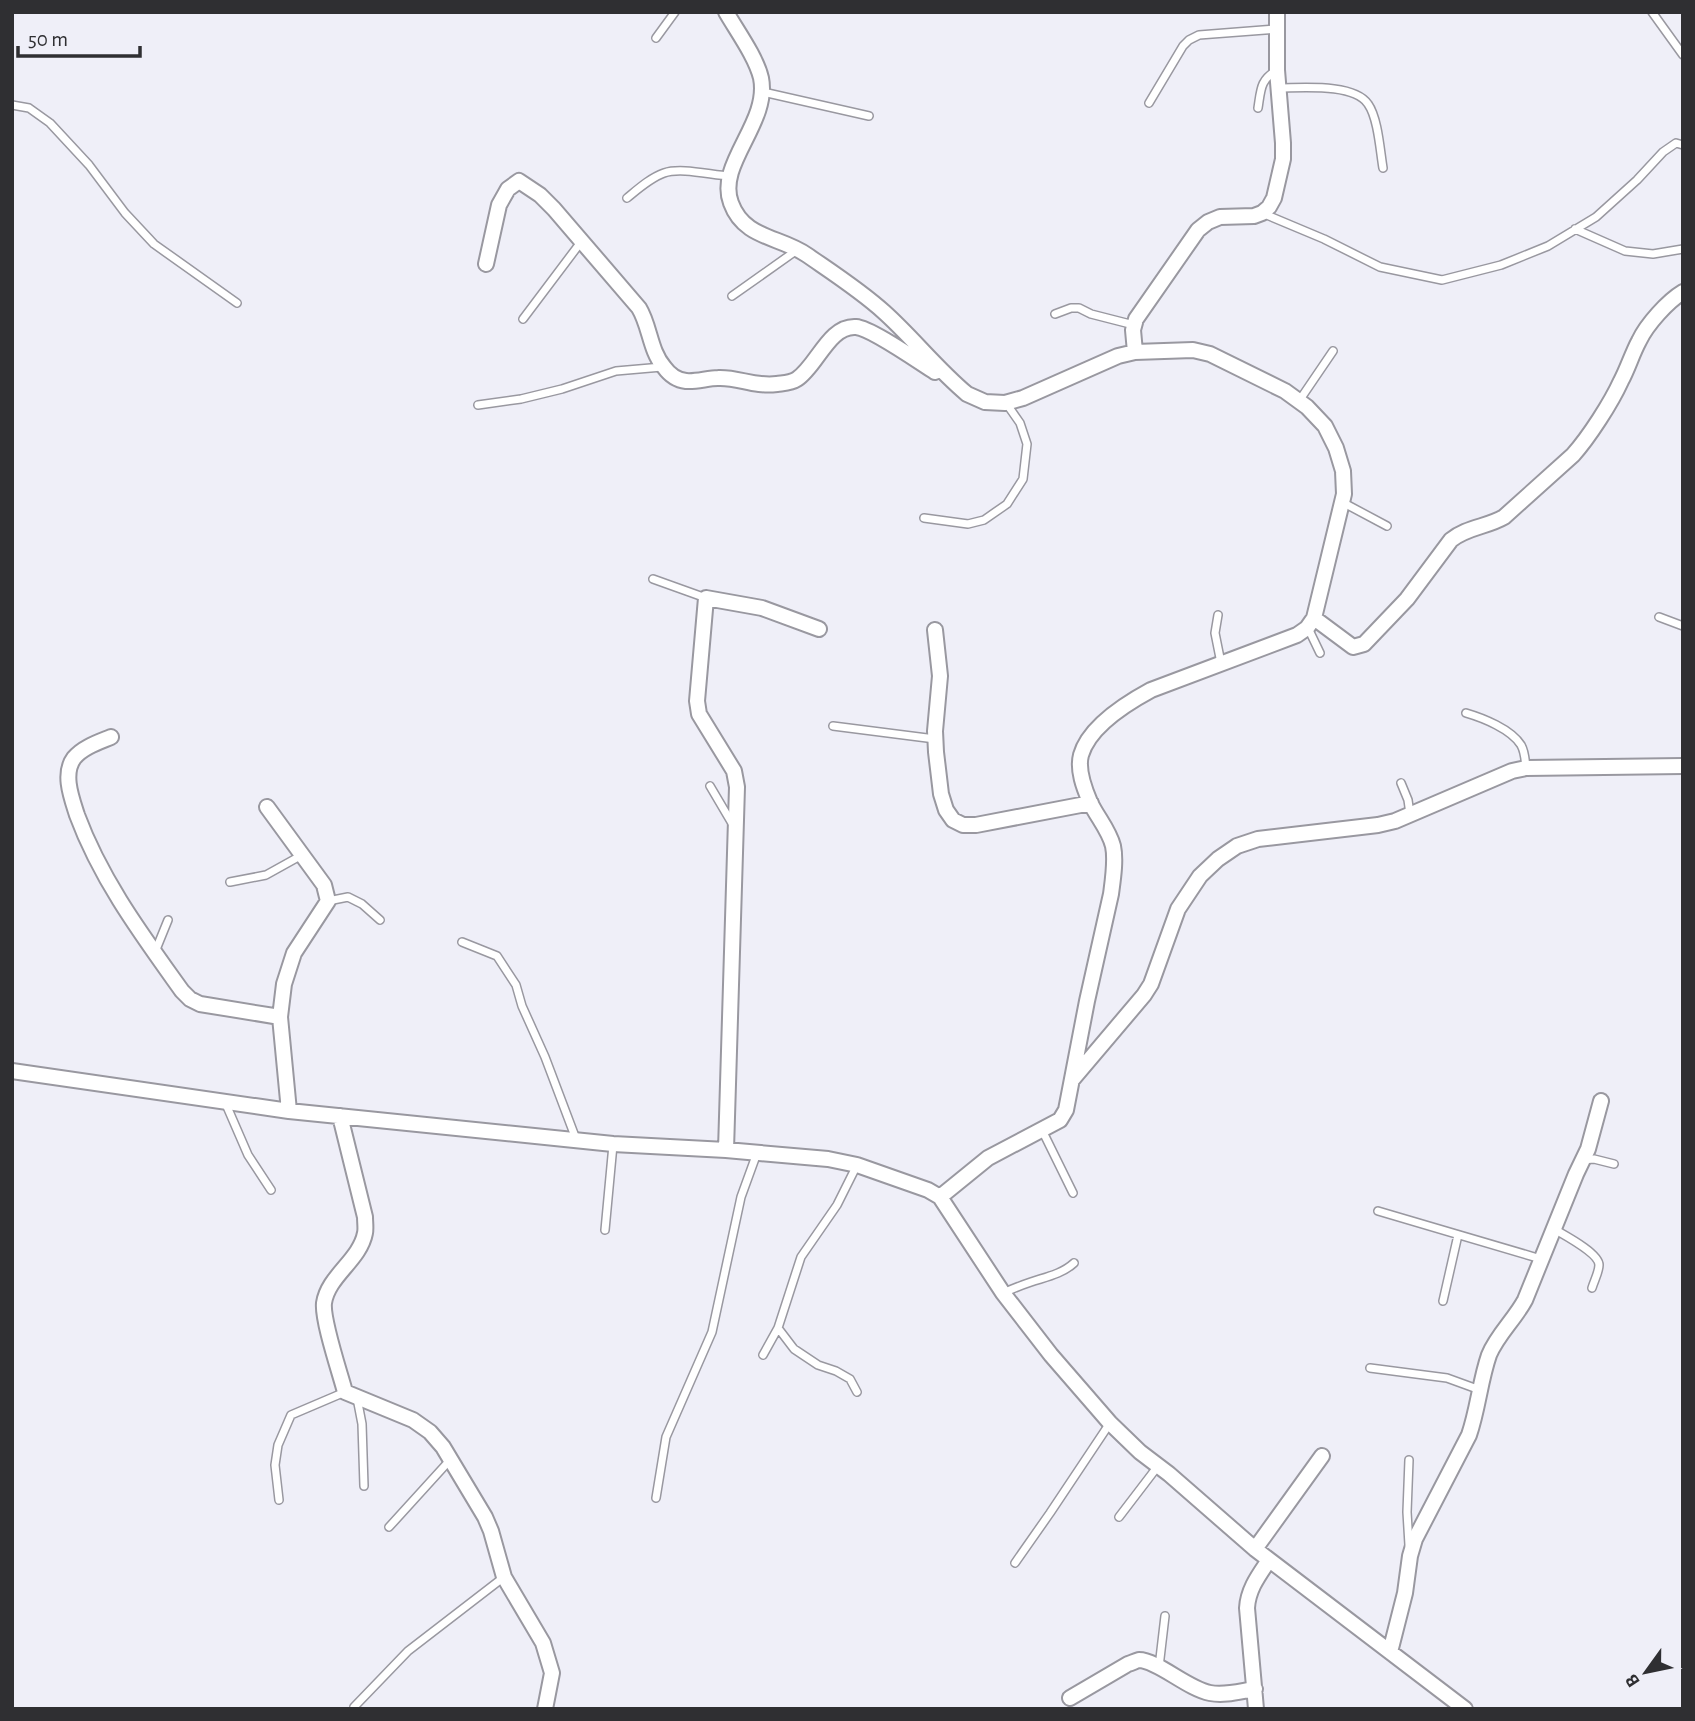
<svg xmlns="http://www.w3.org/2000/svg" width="1695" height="1721" font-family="'Alegreya Sans',sans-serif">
  <rect width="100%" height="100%" fill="#efeff8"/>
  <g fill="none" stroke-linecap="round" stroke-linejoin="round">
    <defs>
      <path id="service" d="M1652,12L1683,55
        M656,38L675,12
        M1279,88C1301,88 1354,83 1368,104C1378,118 1380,150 1383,168
        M763,92L869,116
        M1149,103L1183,46L1189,40L1199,35L1277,29
        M12,105L29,108L50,123L89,165L125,213L154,244L237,303
        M1258,108C1261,89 1260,80 1277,70
        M627,198C638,189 650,178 664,173C681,167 711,175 730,176
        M1262,213L1324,239L1380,267L1442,280L1501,265L1548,246L1596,217L1637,180L1663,152L1676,143L1683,145
        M1575,229L1625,251L1653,254L1683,249
        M732,296L797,250
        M1055,314L1071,308H1079L1091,314L1134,325
        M523,319L581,242
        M1299,401L1333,351
        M478,405L521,399L562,389L616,371L662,367
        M1342,502L1387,526
        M924,518L968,524L984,520L1007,504L1023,479L1027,444L1020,423L1006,403
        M653,579L706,598
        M1218,615L1215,633L1221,663
        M1659,617L1683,626
        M1308,628L1320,653
        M1466,713C1483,718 1511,729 1521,745C1525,752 1525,760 1526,767
        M833,726L935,739
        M1401,783L1408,800L1410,814
        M710,786L733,825
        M230,882L266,875L302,855
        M328,901L348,897L362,904L380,920
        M462,942L497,956L516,985L522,1006L545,1057L576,1139
        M155,952L168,920
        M225,1102L248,1155L271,1190
        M1042,1130L1073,1193
        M1582,1160L1594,1159L1614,1164
        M1378,1211L1541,1259
        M1554,1229C1564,1235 1599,1253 1599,1265C1599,1272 1594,1281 1592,1288
        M605,1230L613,1145
        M1003,1293C1012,1289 1022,1285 1031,1282C1046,1277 1062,1274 1074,1263
        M1443,1301L1458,1235
        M778,1328L794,1349L818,1365L836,1371L850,1379L857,1392
        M763,1355L778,1328L801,1257L837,1205L857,1165
        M1370,1368L1447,1378L1480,1390
        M357,1398L362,1424L364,1486
        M656,1498L666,1437L712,1332L741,1197L757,1153
        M279,1500L275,1465L278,1445L291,1415L345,1392
        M1119,1517L1158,1466
        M389,1527L450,1460
        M1409,1545L1407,1512L1409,1460
        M1015,1563L1050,1513L1110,1423
        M1159,1667L1165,1616
        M354,1707L408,1651L504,1577"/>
      <path id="minor" d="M726,12C737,31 756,57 761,78C770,123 716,164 731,203C744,239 780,236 807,255C833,273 861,291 884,312C913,338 937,369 967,394L985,402L1005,403L1023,398L1118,356L1135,352L1193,350L1210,354L1285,391L1307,407L1325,426L1336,448L1343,471L1344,494L1314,618L1307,628L1297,635L1151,690C1127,703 1089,727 1081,755C1077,770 1084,788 1090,802C1097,817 1109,830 1113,846C1116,860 1113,879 1111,894L1087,1001L1066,1110L1060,1120L988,1158L940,1197
        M486,264L499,205L508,189L519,181L540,195L554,209L639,308C650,326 650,351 664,367C669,374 677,380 686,381C696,382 708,378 718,378C739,377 753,387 777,384C784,383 791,383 797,379C817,366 829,325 856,327C871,328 919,362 935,372
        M1135,352L1133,330L1136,319L1198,230L1208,222L1220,217L1254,216L1262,213L1269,207L1274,198L1283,159V143L1277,70V12
        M1314,618L1353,647L1364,644L1407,599L1451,540C1467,527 1487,527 1504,517L1573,455C1589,437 1611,403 1621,381C1628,368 1632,354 1639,341C1647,324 1668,301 1683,292
        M935,630L940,676L935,731L936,752L941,794L946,810L953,820L963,825H976L1091,803
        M111,737C99,742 83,747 74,758C62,774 72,799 77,815C101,880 142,935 182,991L190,999L200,1004L280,1017
        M267,807L324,885L328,901L294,953L284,984L280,1017L289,1111
        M12,1071L289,1111L613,1144L726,1150L828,1159L857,1165L928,1190L940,1197L1003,1293L1051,1355L1110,1423L1140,1452L1169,1474L1255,1549L1465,1709
        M1072,1080L1144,995L1151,984L1178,909L1200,876L1218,859L1237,846L1258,839L1378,825L1395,821L1512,771L1526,768L1683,766
        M340,1116L365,1217C365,1222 366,1229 365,1233C360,1260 328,1276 324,1303C322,1320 340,1373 345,1392L413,1420L430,1432L443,1447L485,1517L491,1531L504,1577L543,1643L552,1673L545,1709
        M726,1150L737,787L734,771L699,714L697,701L706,598L762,608L819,629
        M1255,1549L1322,1456
        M1390,1652L1405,1593L1410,1556L1415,1539L1469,1435C1478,1409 1480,1381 1489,1355C1497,1335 1515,1319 1525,1300L1576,1174L1588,1149L1601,1101
        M1070,1698L1128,1664C1132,1663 1135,1661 1139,1660C1157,1660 1188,1689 1210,1693C1225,1696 1241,1691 1255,1689
        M1256,1709L1247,1608C1248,1589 1259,1575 1269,1560"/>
    </defs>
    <use href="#service" stroke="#9998a0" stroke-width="10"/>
    <use href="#minor" stroke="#9998a0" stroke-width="18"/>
    <use href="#service" stroke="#fff" stroke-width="7"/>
    <use href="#minor" stroke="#fff" stroke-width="14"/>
  </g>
  <rect width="1695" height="1721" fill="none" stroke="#2f2f32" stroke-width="28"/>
  <g transform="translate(1646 1672) rotate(237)" stroke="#efeff8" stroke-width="5" paint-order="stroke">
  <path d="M0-5L12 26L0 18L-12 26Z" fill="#2f2f32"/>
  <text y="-10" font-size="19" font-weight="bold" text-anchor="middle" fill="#2f2f32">B</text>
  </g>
  <path d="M18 46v10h122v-10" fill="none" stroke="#2f2f32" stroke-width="3.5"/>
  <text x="28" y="46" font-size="21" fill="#2f2f32" stroke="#efeff8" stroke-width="5" paint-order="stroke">50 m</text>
</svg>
